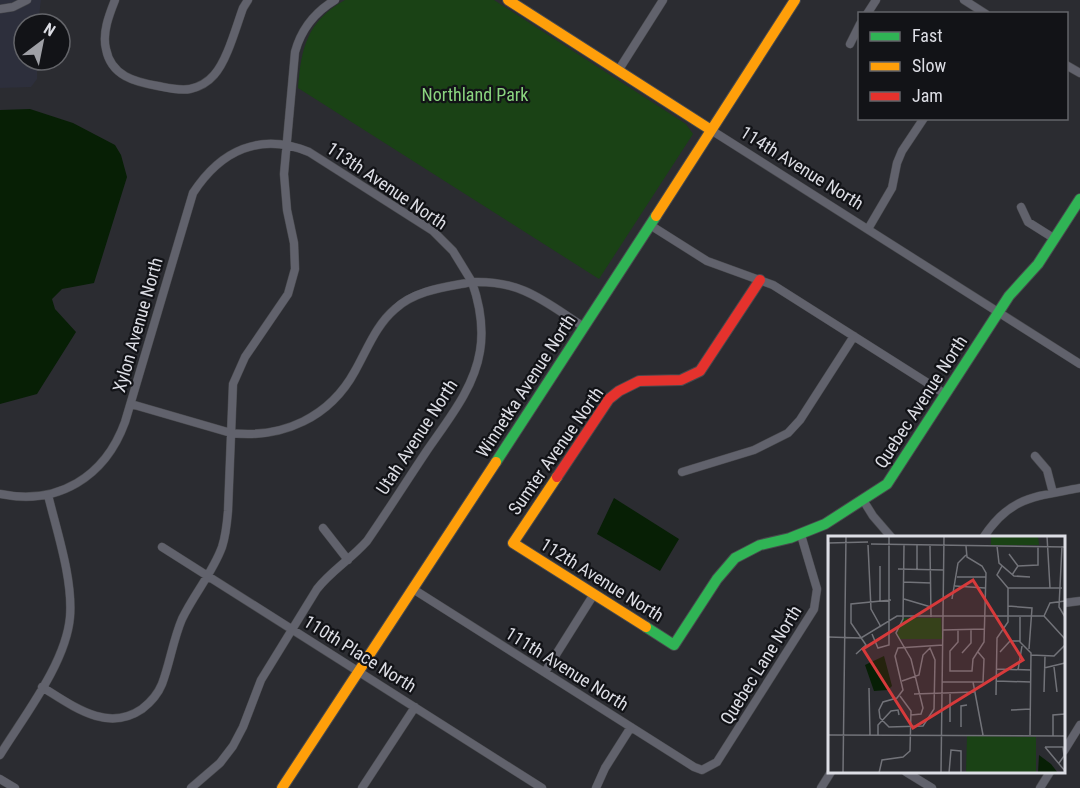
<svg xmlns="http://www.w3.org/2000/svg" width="1080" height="788" font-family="'Roboto Condensed',sans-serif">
  <rect width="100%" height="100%" fill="#2b2c31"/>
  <path fill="#2d2f3c" d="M0,0H41L38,24H24V60H37V79L31,87L0,88Z"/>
  <path fill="#1a4215" d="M345,0H494L686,124L693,134L599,279L298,88C301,48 307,21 345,0Z"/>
  <path fill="#071f05" d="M30,109L73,123L115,145L121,155L127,177L94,283L62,289L52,299L55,309L76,332L37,394L0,404V110Z
    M614,498L679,539L660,571L597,534Z"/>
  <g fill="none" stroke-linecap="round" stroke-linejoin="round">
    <defs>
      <path id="street" d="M115,0C109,15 102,33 106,49C111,76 135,82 158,86C168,88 180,91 190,89C199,87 208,82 214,75C227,61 236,27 243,8L248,0
        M964,0L986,14
        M0,9L13,7L27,0
        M867,14L876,0
        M850,44L860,24
        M1066,65L1080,73
        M618,71L663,0
        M711,130L1080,364
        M1021,207L1028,222L1055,239
        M650,225L707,261L773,285L945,394
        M868,229L892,188L897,163L902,151L924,118
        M131,404L231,433C283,439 330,417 355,371C367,350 376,325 395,309C415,290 446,287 472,282C480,305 484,327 480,351C474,389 447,421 426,452C406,482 387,512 367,541C351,559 331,571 317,589L261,680L243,727L233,746L220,763L191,788
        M1035,456L1047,470L1053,493
        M682,472L754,450L788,433L800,420L854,336
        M0,494C58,506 105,477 125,422L193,193C221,150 260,132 309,152L433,231L453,251L472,282C522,280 545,302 584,327
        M863,500L873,516L892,538
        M323,528L348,560
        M983,538C1010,496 1035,497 1080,488
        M162,547L542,788
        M413,589L694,767L702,770L717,762L814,609L817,589L801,535
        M1064,603L1080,601
        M545,672L594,594
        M42,687C73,706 107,733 142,709C151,702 158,694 162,684C170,663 173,640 182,619C194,594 213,572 222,547C226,535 227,523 228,511L233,384L245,357L288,294L295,269L294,243L287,210L284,174L295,52C301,30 315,12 335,0
        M1064,751L1080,725
        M0,755C24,716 66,663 70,617C73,579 57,532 48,495
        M906,772L932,788
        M0,779L15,788
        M362,788L415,707
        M596,788L605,768L631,727
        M821,788L831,772
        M1040,788L1050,772"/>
      <path id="fast" d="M496,462L656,216
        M646,627L674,645L717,579L735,558L760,545L790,538L825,524L887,484L1009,296L1038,264L1080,199"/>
      <path id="slow" d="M508,0L711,130
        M656,216L795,0
        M557,477L513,543L646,627
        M282,788L496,462"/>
      <path id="jam" d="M557,477L609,399L619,391L639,381L681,380L700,371L760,280"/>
    </defs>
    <use href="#street" stroke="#48494d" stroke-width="9"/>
    <use href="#fast" stroke="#48494d" stroke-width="12"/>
    <use href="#slow" stroke="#48494d" stroke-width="12"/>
    <use href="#jam" stroke="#48494d" stroke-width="12"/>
    <use href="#street" stroke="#61626c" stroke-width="8"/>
    <use href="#fast" stroke="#30b455" stroke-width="10"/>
    <use href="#slow" stroke="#ff9f0a" stroke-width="10"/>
    <use href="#jam" stroke="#e5322d" stroke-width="10"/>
  </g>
  <g text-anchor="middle" stroke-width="4.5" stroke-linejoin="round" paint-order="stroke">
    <g font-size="18" fill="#8ad47f" stroke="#121317">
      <text x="475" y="101">Northland Park</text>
    </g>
    <g font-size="18" fill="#dddee5" stroke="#121317">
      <text transform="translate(802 168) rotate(32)" y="6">114th Avenue North</text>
      <text transform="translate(387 186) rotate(34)" y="6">113th Avenue North</text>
      <text transform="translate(138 325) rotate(-74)" y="6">Xylon Avenue North</text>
      <text transform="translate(526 386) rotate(-57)" y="6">Winnetka Avenue North</text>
      <text transform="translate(921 402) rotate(-57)" y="6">Quebec Avenue North</text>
      <text transform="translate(417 437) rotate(-57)" y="6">Utah Avenue North</text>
      <text transform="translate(556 451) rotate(-55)" y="6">Sumter Avenue North</text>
      <text transform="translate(602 580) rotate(32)" y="6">112th Avenue North</text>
      <text transform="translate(360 654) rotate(32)" y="6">110th Place North</text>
      <text transform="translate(761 665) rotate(-58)" y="6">Quebec Lane North</text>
      <text transform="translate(567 669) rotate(32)" y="6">111th Avenue North</text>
    </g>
  </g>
  <g transform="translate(828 536)">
    <rect width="237" height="237" fill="#2b2c31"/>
    <path d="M163,0H210L211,9H163ZM75,82H113L114,103H71L69,98ZM139,200L208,201V237H138Z" fill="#1a4215"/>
    <path d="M56,120L64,150L60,154L46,155L37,129ZM211,219L223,228L230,237H210Z" fill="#071f05"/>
    <path fill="none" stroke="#727379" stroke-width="1.5" d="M219,0L222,52M0,7L40,6M43,8L237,11M40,9L43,73L53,91M76,9L75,83L68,97L83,123L95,172L93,178L83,179M102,10L103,81M169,10L171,27L186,40L202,41M234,10L231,71L237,81M181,18L190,30L184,39M52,30V66M190,30L210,29V10M70,33L116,34M89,34V9M129,41H158M75,46L103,47M127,50L157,52M180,52H234M0,58L1,7M76,63L103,71M124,63L130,27L138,19M180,70L204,72L201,113M216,80L237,103M216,80L222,67L237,65M192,81V106L203,117L202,199M130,93V106L122,115V135H144L145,123L156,106L158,37L154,30L139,21L138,10M115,94L156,93M44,98L50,112L61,109V0M0,101L33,102L69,80H216M172,116L182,105H192M134,117L143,107V93M28,118L38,109L23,87V68L63,64M203,119L226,120L237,109M226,131L229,156M216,132L237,127M168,133L203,134M190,134L194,110M74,145L91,139L95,119L102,112L107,124L106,173L95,190L61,191L52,182L51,174L55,166L69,162L75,154L67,120L70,112L115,109M168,145L203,146M114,146H155L156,123L150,116M145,146L155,199M41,152L42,199M216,156L217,120M86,158L146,156M168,159L169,102L180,86V52L169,39L174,30M183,174L203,173M122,186V158M133,191V170L139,169M0,199L237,200M50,199V189L63,175L70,174L71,179M225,200V179L237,178M217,211H235L236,220L231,227M217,211L237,235M15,237L18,0M51,237L54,224L75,221L82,215L83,175L72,160M113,237L116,0M121,237L123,214L133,215V237"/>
    <path fill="#d73a3b" fill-opacity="0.15" stroke="#d73a3b" stroke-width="3" d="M145,44L195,124L85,192L35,113Z"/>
    <rect width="237" height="237" fill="none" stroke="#dddee5" stroke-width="3"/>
  </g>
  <rect x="858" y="12" width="210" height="108" fill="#121317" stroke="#636469" stroke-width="1.5"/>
  <rect x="870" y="32" width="30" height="9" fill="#30b455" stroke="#636469" stroke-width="1.5"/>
  <text x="912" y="42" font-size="18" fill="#dddee5">Fast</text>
  <rect x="870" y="62" width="30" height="9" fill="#ff9f0a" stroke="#636469" stroke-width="1.5"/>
  <text x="912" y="72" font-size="18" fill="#dddee5">Slow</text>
  <rect x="870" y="92" width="30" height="9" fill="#e5322d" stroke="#636469" stroke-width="1.5"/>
  <text x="912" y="102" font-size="18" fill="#dddee5">Jam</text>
  <g transform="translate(42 42) rotate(32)"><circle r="28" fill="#121317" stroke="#636469" stroke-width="1.5"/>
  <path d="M0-4.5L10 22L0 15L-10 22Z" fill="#9fa0a6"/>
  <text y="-9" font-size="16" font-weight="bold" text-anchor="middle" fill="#dddee5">N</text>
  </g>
</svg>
